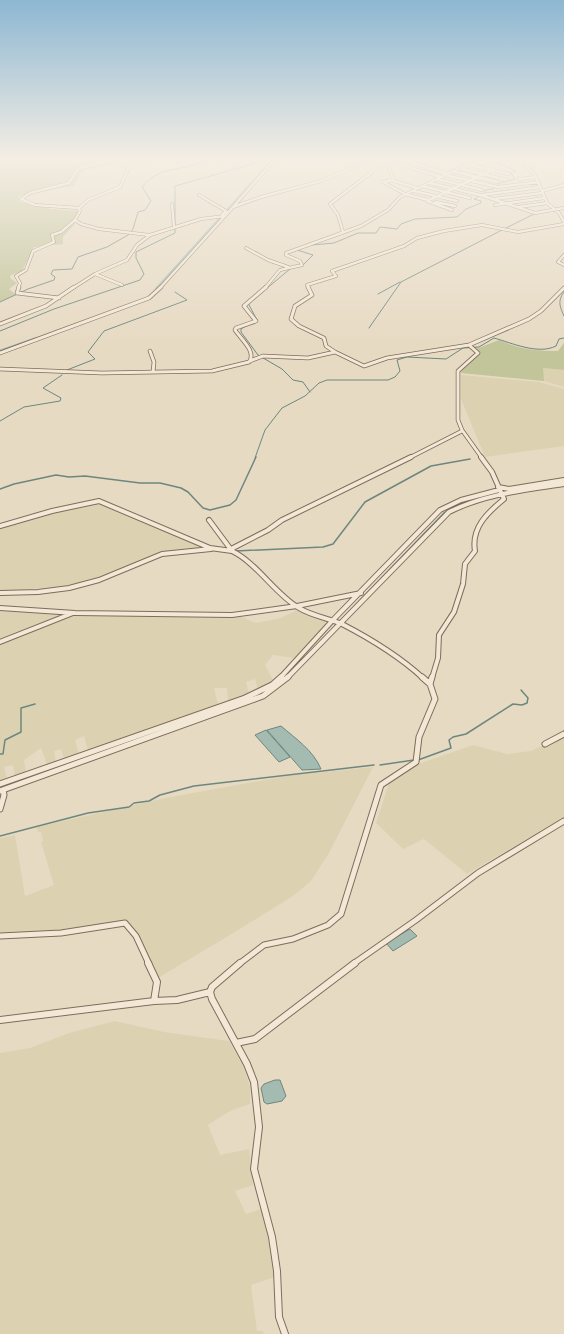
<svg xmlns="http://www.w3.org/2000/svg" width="564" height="1334" font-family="Spectral,serif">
  <rect width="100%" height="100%" fill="#e7dac3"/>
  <path fill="#dcd2b2" d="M542,368L564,370V387L544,381Z
    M461,375L539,382L564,389V446L485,457L461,399Z
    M99,502L208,548L162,552L117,571L82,582L56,587L0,591V526L23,519Z
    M0,609L239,616L256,623L280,618L300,609L328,621L294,658L273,655L265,665L273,680L258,690L255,679L246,682L249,694L228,701L227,688H214L218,704L88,750L84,736L75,740L79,754L64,759L61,749L54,751L56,761L47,764L41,748L24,760L26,772L15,777L13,765L4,767L7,779L0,781Z
    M564,735V817L467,874L424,839L403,849L376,823L390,780L421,763L473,745L507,754L531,751Z
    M373,767L329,853L311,881L293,896L235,932L158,978L138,934L124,921L66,931L0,935V838L15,835L25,896L54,885L41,842L43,841L41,832H38L37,827L165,798L287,776Z
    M115,1021L164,1032L229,1041L243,1066L250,1087V1104L230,1111L208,1125L220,1155L249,1149L253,1185L235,1191L246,1214L261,1209L270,1246L275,1277L251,1285L257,1331H263L264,1334H0V1053L30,1048L69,1033Z"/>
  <path fill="#c2c499" d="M0,157H128L109,165L82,171L74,186L18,196L19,202L51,209L79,211L74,225L63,237V244L34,247L22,271L11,275L10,278L17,283L9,289L16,295L0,302Z
    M499,340C519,349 537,351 558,351L564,343V370L543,368L544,381L461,373L463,369L479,354L480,352L476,349Z"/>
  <path fill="#a4bbb2" stroke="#6d877f" d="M281,726C296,739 313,750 321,769L302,770L267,730Z
    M266,730L290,757L279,762L255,735Z
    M410,929L417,936L393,951L386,943Z
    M275,1080H280L286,1096L282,1101L267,1104L264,1102L261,1088L264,1084Z"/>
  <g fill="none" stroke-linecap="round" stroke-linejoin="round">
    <path stroke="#6d877f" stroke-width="1" d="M457,157H471
      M482,157L487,159
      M506,228L534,214
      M312,245L334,243L358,233H376L380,227L397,229L401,224L415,219L457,217L466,209L481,203V201L474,199L485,193V190L493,189L500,183L515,179L511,173L516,171L490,159L480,161L476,157
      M297,250L313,255L302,266
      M564,292C557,301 560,307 564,316
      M260,294L290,269
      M378,294L400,282
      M0,302L28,289L54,280L55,277L51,274L53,270L72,269L78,257L107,247L128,235L133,229L138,212L145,210L151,201L142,187C163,162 183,174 208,159
      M248,303L257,320L241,329V332L258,355L282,369L293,380L303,382L310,392
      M369,328L401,282L504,229
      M0,331L54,309L140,280L144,274L136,258V252L175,233V186L274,158
      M67,370L95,359L88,352L104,331L187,300L175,292
      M0,421L24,407L60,401L61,398L43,388L62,375
      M255,458L265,430L282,408L305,396L319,383L327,380H388L395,377L400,371L397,360L407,357L446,359L463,348L479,347L494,338C512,343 538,355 556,346L559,339L564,338"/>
    <path stroke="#6d877f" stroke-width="1.5" d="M0,489L14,484L56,475L69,477L85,476L140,483H160L181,488L188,492L203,508L210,510L230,505L236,500L256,457
      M235,551L323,547L333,544L365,502L431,466L470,459
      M314,648L444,513L465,502L497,493
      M0,754H3L5,740L21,732V708L35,704
      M418,760L451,748L449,740L453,737L466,734L513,704L522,705L527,703L528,698L521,690
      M380,765L414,760
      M0,787L42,772
      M0,836L88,813L129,807L134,803L149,801L160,795L194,786L374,765"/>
    <path stroke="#a4bbb2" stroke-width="2.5" d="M157,288L275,157"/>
    <path stroke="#a4bbb2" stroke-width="3" d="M156,290L158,287
      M0,351L35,339"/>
    <defs>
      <path id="street-far4" d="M123,157L78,169L69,183L30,193L21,199L35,205L79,208L80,211L75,220L81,224L99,229L149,235
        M205,157L220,160L225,157
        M395,157L447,174
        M515,157L524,163L536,177L547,203L559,213L564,222
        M385,159L394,181L417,188
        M385,160L441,177
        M470,165L509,174
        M459,168L507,180
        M452,171L497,182
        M445,175L498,187L539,182
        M437,179L482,190
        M519,179L536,177
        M393,180L383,182L405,194L428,200
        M430,183L480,195L535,213L564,208
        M422,186L470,198
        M414,191L457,201
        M542,191L564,185
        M199,195L226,211L222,215
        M482,195L540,187
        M494,199L542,193
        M436,202L455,206
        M172,204L174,227
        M495,205L544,198
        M233,207L277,157
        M519,207L547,203
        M79,208L88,200L120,187L131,163L168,157
        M452,210L427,201L494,169
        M343,232L338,215L330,204L372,172L376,166L377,157
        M246,248L268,260L288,267
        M564,255L558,262L564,265
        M95,274L122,285
        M18,288L20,283L16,276L26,270L33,251L54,242L52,235L61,232L75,220
        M73,288L95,274L127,260L137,245L150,235L201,219L225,216
        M160,288L233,207L261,197L321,181L378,157
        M265,288L280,270L302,265L300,261L286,255V253L361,226L388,210L400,197L464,166L514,157
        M309,288L307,285L336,276L332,271L404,246L417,238L444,231L482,225L518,232L564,224"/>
      <path id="street-far3" d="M19,287L17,293L59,298
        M308,287L312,295L295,306L291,319L299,326L324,338L326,346L335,352
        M0,324L46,306L74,287
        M150,351L154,362L153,372
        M0,353L149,298L161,287
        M250,361L263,356L308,358L335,352L364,366L387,358L469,345
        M0,369L102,373L212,371L249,362C257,352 241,339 235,330L236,328L256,321L244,306L266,287
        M409,458L462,431
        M482,458L462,430L458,420V371L478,353L469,345L529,319L541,311L564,288"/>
      <path id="street-far2" d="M411,457L282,520L268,530L233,548L232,551C257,563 275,594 299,608C312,616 328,618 342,624C371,639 399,656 423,678
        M498,487L509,489L564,480
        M209,520L232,551
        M0,526L52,511L99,501L210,548L232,551
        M0,593L38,592L69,588L99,580L162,554L211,549
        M0,608L75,613L232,615L297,606L361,593
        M0,642L73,613
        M280,678L332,621L440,510L461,500L499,490
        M287,678L449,512C485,494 525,490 564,484
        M432,678L438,658L439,635L454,612L463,584L465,564L475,551C471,528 487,513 504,499L492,472L481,457"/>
      <path id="street-far1" d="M430,684L432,677
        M545,744L564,734
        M0,784L245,698L272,685L281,677
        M0,791L263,696L288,677
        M0,809L4,795L3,790
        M0,936L61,933L125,923L136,936L149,964
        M239,964L264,945L293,939L328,925L341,914L381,785L416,762L419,737L435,699L430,684L422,677
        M353,964L416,920L478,873L564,821"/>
      <path id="street" d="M148,963L157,982L154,1001
        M210,992L212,999L247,1064L254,1082L259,1127L254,1169L272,1237L277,1271L279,1317L285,1334
        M0,1020L154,1001L177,1000L210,992L212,987L240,963
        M236,1043L255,1039L355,963"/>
    </defs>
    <use href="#street-far4" stroke="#7f6c5c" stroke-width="3.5"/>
    <use href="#street-far3" stroke="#7f6c5c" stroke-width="4.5"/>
    <use href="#street-far2" stroke="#7f6c5c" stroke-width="6"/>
    <use href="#street-far1" stroke="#7f6c5c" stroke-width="7"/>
    <use href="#street" stroke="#7f6c5c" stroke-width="8"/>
    <use href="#street-far4" stroke="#f3e8d5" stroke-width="2.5"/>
    <use href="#street-far3" stroke="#f3e8d5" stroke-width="3"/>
    <use href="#street-far2" stroke="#f3e8d5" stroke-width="4"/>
    <use href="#street-far1" stroke="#f3e8d5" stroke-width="5"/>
    <use href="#street" stroke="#f3e8d5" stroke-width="6"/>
  </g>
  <linearGradient id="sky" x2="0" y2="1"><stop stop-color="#8db7d2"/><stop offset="0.46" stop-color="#f4eee4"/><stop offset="1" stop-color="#f4eee4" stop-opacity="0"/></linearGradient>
  <rect width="564" height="344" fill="url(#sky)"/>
</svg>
